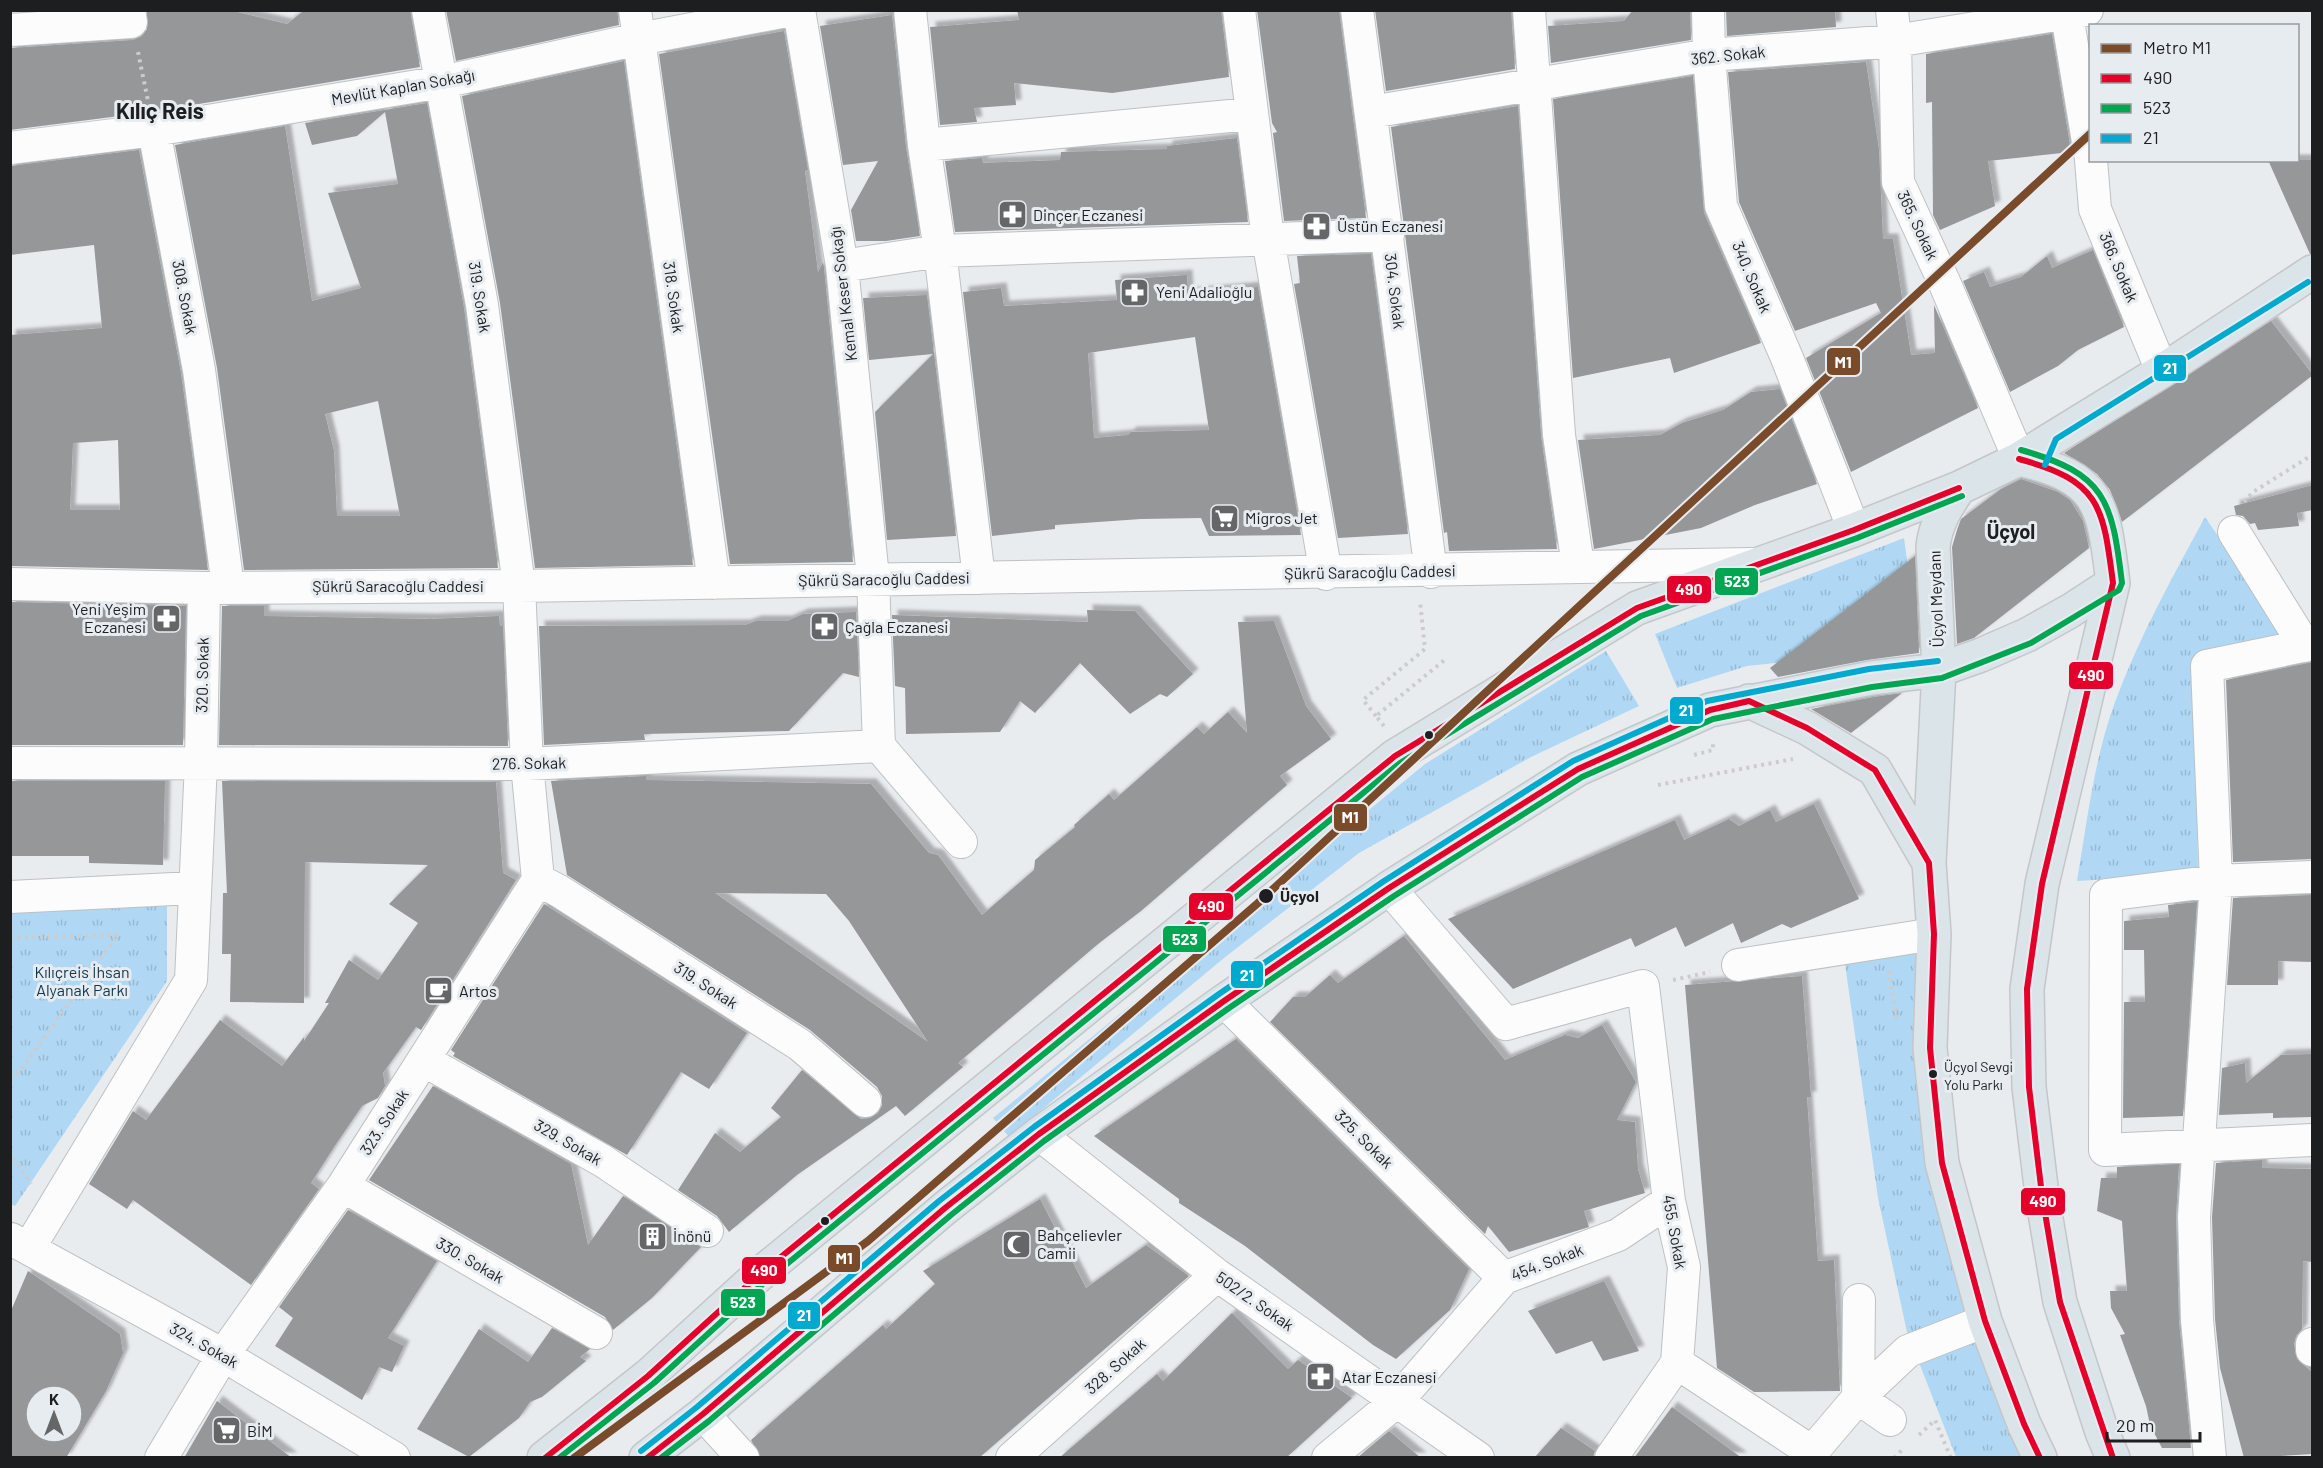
<svg xmlns="http://www.w3.org/2000/svg" width="2323" height="1468" font-family="Barlow,sans-serif">
  <defs>
    <pattern id="grass-tufts" width="24" height="20" patternUnits="userSpaceOnUse" patternTransform="scale(1.5)"><rect width="24" height="20" fill="#b0d8f5"/><path d="M3 7l-1-3M5 7V3M7 7l1-3M15 17l-1-3M17 17v-4M19 17l1-3" fill="none" stroke="#97b9d2"/></pattern>
    <filter id="shadow"><feDropShadow dx="5.5" dy="-5.5" stdDeviation="1.5" flood-color="#0004"/></filter>
  </defs>
  <rect width="100%" height="100%" fill="#e9ecef"/>
  <path fill="url(#grass-tufts)" d="M2205,517L2287,637L2195,656L2198,874L2077,881C2087,822 2094,759 2115,702C2139,637 2172,578 2205,517Z
    M1904,538L1919,648L1747,666L1677,688L1655,634Z
    M1606,651L1639,706L1531,757L1359,853L1224,958L1009,1137L993,1118L1425,764Z
    M167,903V981L15,1206L11,1204V910Z
    M1915,948L1935,1169L2029,1457H1956L1907,1332L1878,1198L1844,957Z"/>
  <path fill="#959799" fill-rule="evenodd" filter="url(#shadow)" d="M147,10H229L287,24L302,12L410,10L420,67L151,112L10,130V48L133,40L142,36L147,29Z
    M446,10H617L619,25L456,61Z
    M1017,10H1221L1229,77L1112,93L1014,83L1016,105L974,108L977,122L940,125L930,27L1019,20Z
    M1257,10H1339L1366,218L1284,221L1273,133L1277,132L1272,123Z
    M1375,10H1511L1515,69L1386,91Z
    M1633,10H1690L1691,40L1551,63L1548,26L1624,21Z
    M1726,10H1835L1836,27L1727,36Z
    M892,15L906,147L920,236L886,241H856L851,210L878,161L843,165L820,26Z
    M784,31L808,170L805,171L818,272L823,262L824,268L853,562L730,564L659,54Z
    M2052,34L2071,152L1988,161L1995,206L1940,230L1933,215L1932,102L1926,103V54Z
    M624,61L693,565L535,568L500,303L462,96Z
    M1866,62L1879,150L1883,239H1893L1911,355L1935,353L1934,305L1978,408L1851,472L1806,358L1881,313L1876,303L1795,331L1739,202L1728,72Z
    M1693,76L1704,213L1761,343L1674,373L1670,358L1573,378L1553,99Z
    M427,103L464,308L498,568L244,570L217,368L175,145L285,126L312,301L361,288L328,193L398,184L385,112L357,136L312,145L305,123ZM378,401L400,516H337L334,451L325,414Z
    M1518,106L1541,436L1557,549L1449,551L1447,532L1444,533L1391,127Z
    M1237,138L1248,222L955,232L945,161L982,158L983,163L1060,160L1061,152L1167,149V146Z
    M139,150L181,373L208,570L10,566V335L102,328L94,245L10,255V166ZM118,440L120,510H70L73,443Z
    M2268,160H2313V254H2310Z
    M2093,250L2124,327L2078,350L2058,366L2010,392L1963,281L1984,272L1990,287L2021,277L2047,256L2052,268Z
    M1371,254L1408,534L1338,538L1294,284L1300,283L1297,256Z
    M1187,275L1188,293L1258,287L1301,535L1209,536L1201,518L1141,519L1055,525V529L992,536L963,292L1001,288L1004,306L1117,300L1115,280ZM1195,337L1209,430L1131,432L1128,435L1094,438L1088,353Z
    M927,295L956,536L887,540L875,412L933,354L869,360L863,298Z
    M2271,321L2313,375L2122,522L2110,490L2097,474L2064,453Z
    M1780,389L1817,484L1755,505L1701,528L1594,549L1578,440L1660,435L1682,423L1723,410L1751,392Z
    M2021,479L2058,492L2070,500L2083,521L2089,548L1974,638L1957,644L1952,547L1957,530L1961,519L2001,489Z
    M2313,485V510L2297,513L2299,526L2258,530L2255,523L2250,524L2243,516L2236,515L2234,506Z
    M1915,556L1919,653L1867,660L1778,677L1770,668Z
    M10,602L186,606L183,745H10Z
    M222,606H264V616L431,619L499,616L500,626H503L508,746L219,745Z
    M1087,610L1135,611L1193,674L1167,697L1160,694L1130,714L1080,663L1035,713L1020,701L1000,732L906,734L905,688L895,686L892,615L1088,622Z
    M856,612L859,677L843,673L789,731L644,734L645,740L544,745L539,626L745,625L756,621H787L803,614Z
    M1274,621L1306,706L1331,739L1280,776L1287,785L1141,911L1098,944L958,1063L963,1067L905,1116L896,1106L797,1175L729,1232L717,1216L678,1190L715,1133L740,1152L781,1117L771,1108L802,1070L861,1119L870,1118L878,1113L882,1105V1096L877,1087L810,1030L567,875L551,781L646,776V780L871,784L929,853L938,855L982,915L1034,870L1035,860L1075,827L1074,825L1109,794L1114,800L1197,727L1204,734L1228,712L1247,733L1238,622ZM715,893L826,894L849,921L928,1042Z
    M2313,662V859L2233,862L2226,680Z
    M1902,693L1851,733L1811,709L1874,697Z
    M10,781H165L163,865L89,863V856H10Z
    M222,781L496,782L503,873L516,880L421,1030L416,1027L383,1073L385,1086L378,1098L362,1106L334,1147L311,1183L319,1189L251,1285L133,1200L127,1209L89,1184L133,1111L146,1120L220,1020L282,1066L304,1037V1041L329,1003H325L349,960L378,980L418,923L389,904L428,865L305,862L304,1003L230,1002L231,954H222L223,893H227Z
    M1814,804L1859,899L1791,928L1782,924L1741,943L1733,923L1685,947L1676,927L1635,947L1631,938L1513,989L1448,919L1675,820L1684,840L1729,819L1739,826L1770,810L1776,822Z
    M2313,895V962L2278,961V985H2227L2233,898Z
    M2197,902L2183,1116L2123,1118L2124,1002H2145L2144,950H2124V921L2169,917L2168,905Z
    M544,904L747,1033L709,1089L681,1072L627,1155L453,1056L455,1053L451,1050Z
    M1404,936L1505,1060L1565,1035L1578,1038L1602,1025L1636,1082L1617,1120L1635,1122L1638,1169L1645,1193L1584,1211L1589,1227L1509,1252L1488,1226L1485,1234L1270,1022L1293,997H1305L1330,975L1338,983Z
    M1802,976L1811,1097H1807L1818,1261L1834,1260L1840,1391L1754,1392L1717,1368L1685,985Z
    M1236,1039L1469,1269L1450,1310L1396,1359L1373,1345L1245,1246L1179,1203V1199L1094,1136Z
    M2313,1054V1117L2273,1118V1113L2219,1115L2222,1068L2245,1063L2246,1083L2281,1055Z
    M433,1086L571,1164L588,1245L623,1196L701,1247L652,1298L613,1330L605,1317L369,1180Z
    M2262,1160V1168L2313,1169V1262L2303,1261L2302,1329L2296,1336L2294,1344L2297,1359L2313,1373V1454L2244,1458L2220,1368L2215,1319L2212,1217L2216,1163Z
    M2179,1164L2176,1217L2179,1321L2191,1448H2162L2150,1425L2146,1406L2120,1335L2125,1334L2111,1308L2110,1291H2127L2122,1221L2097,1211L2101,1178H2117V1167Z
    M1040,1199L1086,1288L1146,1245L1189,1276L979,1458H760L751,1440L883,1325L886,1329L935,1284L923,1271Z
    M348,1210L437,1261L388,1338L404,1346L392,1372L379,1367L362,1400L275,1346L293,1318L279,1307Z
    M28,1271L120,1334L123,1353L106,1391L66,1458H10V1313ZM36,1396H72V1432H36Z
    M1604,1281L1639,1351L1603,1361L1592,1341L1556,1354L1528,1311Z
    M1232,1313L1288,1369L1298,1360L1352,1398L1286,1458H1059L1157,1374L1163,1381Z
    M552,1328L590,1349L580,1357L586,1361L542,1397L530,1402L519,1418L469,1457L417,1429L479,1329L528,1362Z
    M217,1401L292,1458H184Z
    M1672,1407L1742,1458H1634Z
    M1561,1428L1595,1451L1593,1458H1534Z
    M1389,1431L1421,1458H1357Z"/>
  <g fill="none" stroke-linecap="round" stroke-linejoin="round">
    <defs>
      <path id="minor" d="M635,10L714,583
        M910,10L924,145L940,251L979,578
        M1239,10L1268,239L1326,574
        M1357,10L1431,572
        M1529,10L1559,435L1578,566
        M1708,10L1709,55L1721,206L1787,358L1854,530
        M1892,10L1895,41L1898,182L1945,284L2019,459
        M2067,15L2090,154
        M10,30L131,22L129,10
        M1371,112L1709,55L1895,41L2087,10
        M154,130L199,370L228,587
        M924,145L1251,114
        M10,148L154,130L442,82L639,39L792,10
        M2091,160L2095,209L2162,371
        M842,266L940,251L1388,235
        M2234,532L2305,646
        M10,584L204,588L519,586L1751,564
        M879,746L961,842
        M10,763L527,764L879,746L873,578L842,266L799,10
        M2312,877L2216,881L2106,895L2105,1150L2312,1140
        M538,880L559,891L800,1045L865,1101
        M1389,888L1506,1024L1643,986L1669,1201L1684,1267L1677,1363L1611,1458
        M10,897L194,888
        M1738,965L1934,934
        M1224,1001L1504,1278
        M425,1061L603,1161L707,1231
        M1039,1134L1217,1275L1478,1458
        M343,1186L596,1333
        M11,1239L223,1355L394,1458
        M29,1248L191,980L201,763L204,588
        M1859,1300L1858,1398L1890,1420
        M2312,1344V1350
        M1677,1363L1812,1452L1858,1398L1908,1351L1985,1321
        M703,1414L743,1458
        M161,1458L223,1355L343,1186L538,880L527,764L519,586L482,305L428,10
        M1012,1458L1217,1275
        M1328,1458L1397,1401L1504,1278L1618,1235L1669,1201
        M2210,1458L2197,1320L2194,1217L2216,881L2207,666L2312,644"/>
      <path id="major" d="M2019,459C2102,478 2103,504 2113,583L2042,884L2027,989L2029,1087L2042,1195L2060,1302L2102,1432L2113,1458
        M1959,488C1946,507 1936,523 1933,546L1939,670L1929,863L1934,934L1930,1048L1942,1163L1985,1321L2024,1424L2040,1458
        M1749,701L1807,728L1875,770L1929,863
        M544,1458L648,1376L760,1274L1395,756L1637,608L1854,530L1959,488L2019,459L2162,371L2312,272
        M646,1458L703,1414L945,1208L1039,1134L1224,1001L1389,888L1578,769L1710,710L1871,678L1939,670L1981,655L2027,635L2070,611L2113,583"/>
    </defs>
    <use href="#minor" stroke="#bec1c2" stroke-width="34"/>
    <use href="#major" stroke="#c5c6c8" stroke-width="36"/>
    <path stroke="#cccccd" stroke-width="4" stroke-dasharray="3 4.5" stroke-linecap="butt" d="M138,52L148,101
      M2244,502L2253,492L2312,455
      M1376,716L1363,700L1425,649L1420,601
      M1384,726L1376,716L1447,658
      M1694,755L1713,750V744
      M1658,785L1793,759
      M10,938L118,935
      M1889,971L1897,1020
      M1673,980L1710,972
      M10,1078L23,1067L118,935
      M10,1152L31,1184
      M1919,1435L1935,1420L1951,1458
      M1894,1458L1902,1450"/>
    <use href="#minor" stroke="#fcfcfd" stroke-width="32"/>
    <use href="#major" stroke="#dae4e9" stroke-width="33"/>
    <defs>
      <path id="bus-1" d="M2019,459C2100,481 2103,505 2113,583L2042,884L2027,989L2029,1087L2042,1195L2060,1302L2113,1458
        M545,1458L648,1376L760,1274L1395,756L1637,608L1854,530L1959,488
        M647,1458L703,1414L945,1208L1039,1134L1224,1001L1389,888L1578,769L1710,710L1749,701L1807,728L1875,770L1929,863L1934,934L1930,1048L1942,1163L1985,1321L2024,1424L2040,1458"/>
      <path id="bus-2" d="M559,1458L654,1383L766,1281L1400,763L1641,616L1857,538L1962,496
        M661,1458L709,1421L951,1215L1044,1141L1229,1008L1394,896L1582,777L1713,719L1872,687L1942,678L2031,643L2119,590L2122,583C2112,500 2106,474 2021,450"/>
      <path id="bus-3" d="M2045,465L2056,439L2308,282
        M641,1451L697,1407L939,1201L1034,1127L1219,994L1384,881L1573,761L1707,701L1869,669L1938,661"/>
    </defs>
    <use href="#bus-1" stroke="#e7ecf1" stroke-width="10"/>
    <use href="#bus-2" stroke="#e7ecf1" stroke-width="10"/>
    <use href="#bus-3" stroke="#e7ecf1" stroke-width="10"/>
    <use href="#bus-1" stroke="#e4002b" stroke-width="6"/>
    <use href="#bus-2" stroke="#00a651" stroke-width="6"/>
    <use href="#bus-3" stroke="#00a9ce" stroke-width="6"/>
    <defs>
      <path id="metro-1" d="M574,1458L868,1241L1258,903L2090,134"/>
    </defs>
    <use href="#metro-1" stroke="#e7ecf1" stroke-width="12"/>
    <use href="#metro-1" stroke="#7a4b2a" stroke-width="8"/>
  </g>
  <defs>
    <symbol id="pharmacy-square" viewBox="-11 -11 22 22"><rect x="-9" y="-9" width="18" height="18" rx="4" fill="#646668" stroke="#e7ecf1"/><path d="M-2-6h4v4h4v4h-4v4h-4v-4h-4v-4h4Z" fill="#fff"/></symbol>
    <symbol id="supermarket-square" viewBox="-11 -11 22 22"><rect x="-9" y="-9" width="18" height="18" rx="4" fill="#646668" stroke="#e7ecf1"/><path d="M-6-5.5h2.5l.6 2H6L4.5 2H-2.5L-4.4-4H-6ZM-1.5 3.2a1.3 1.3 0 1 0 .1 0ZM3 3.2a1.3 1.3 0 1 0 .1 0Z" fill="#fff"/></symbol>
    <symbol id="cafe-square" viewBox="-11 -11 22 22"><rect x="-9" y="-9" width="18" height="18" rx="4" fill="#646668" stroke="#e7ecf1"/><path d="M-5.5-4.5H6V0H3Q3 3.5 0 3.5H-2.5Q-5.5 3.5-5.5 0ZM3-3.2v2h1.7v-2ZM-6 4.5H4V6H-6Z" fill="#fff"/></symbol>
    <symbol id="building-square" viewBox="-11 -11 22 22"><rect x="-9" y="-9" width="18" height="18" rx="4" fill="#646668" stroke="#e7ecf1"/><path d="M-4-6H4V6H1V3H-1V6H-4ZM-2.5-4.3h1.7v1.8h-1.7ZM.8-4.3h1.7v1.8H.8ZM-2.5-1h1.7V.8h-1.7ZM.8-1h1.7V.8H.8Z" fill="#fff"/></symbol>
    <symbol id="mosque-square" viewBox="-11 -11 22 22"><rect x="-9" y="-9" width="18" height="18" rx="4" fill="#646668" stroke="#e7ecf1"/><path d="M3.5-4.9A6 6 0 1 0 3.5 4.9A5 5 0 1 1 3.5-4.9Z" fill="#fff"/></symbol>
  </defs>
  <g fill-rule="evenodd">
    <use href="#pharmacy-square" x="996" y="198" width="33" height="33"/>
    <use href="#pharmacy-square" x="1300" y="210" width="33" height="33"/>
    <use href="#pharmacy-square" x="1118" y="276" width="33" height="33"/>
    <use href="#supermarket-square" x="1208" y="502" width="33" height="33"/>
    <use href="#pharmacy-square" x="150" y="602" width="33" height="33"/>
    <use href="#pharmacy-square" x="808" y="610" width="33" height="33"/>
    <use href="#cafe-square" x="422" y="974" width="33" height="33"/>
    <use href="#building-square" x="636" y="1220" width="33" height="33"/>
    <use href="#mosque-square" x="1000" y="1228" width="33" height="33"/>
    <use href="#pharmacy-square" x="1304" y="1360" width="33" height="33"/>
    <use href="#supermarket-square" x="210" y="1414" width="33" height="33"/>
  </g>
  <g fill="#1c1e20" stroke="#e7ecf1" stroke-width="2">
    <circle cx="1429" cy="735" r="5"/>
    <circle cx="1266" cy="896" r="8"/>
    <circle cx="1933" cy="1074" r="5"/>
    <circle cx="825" cy="1221" r="5"/>
  </g>
  <g text-anchor="middle" stroke-width="6" stroke-linejoin="round" paint-order="stroke">
    <g font-size="14" fill="#1c1e20" stroke="#e7ecf1" text-anchor="start">
      <text x="1944" y="1072">Üçyol Sevgi<tspan x="1944" dy="18">Yolu Parkı</tspan></text>
    </g>
    <g font-size="16" fill="#1c1e20" stroke="#e7ecf1">
      <text transform="translate(1728 55) rotate(-6)" y="6">362. Sokak</text>
      <text transform="translate(403 87) rotate(-10)" y="6">Mevlüt Kaplan Sokağı</text>
      <text transform="translate(1918 225) rotate(65)" y="6">365. Sokak</text>
      <text transform="translate(2119 267) rotate(67)" y="6">366. Sokak</text>
      <text transform="translate(1752 277) rotate(67)" y="6">340. Sokak</text>
      <text transform="translate(1395 291) rotate(83)" y="6">304. Sokak</text>
      <text transform="translate(843 294) rotate(-97)" y="6">Kemal Keser Sokağı</text>
      <text transform="translate(185 297) rotate(79)" y="6">308. Sokak</text>
      <text transform="translate(480 297) rotate(81)" y="6">319. Sokak</text>
      <text transform="translate(674 297) rotate(82)" y="6">318. Sokak</text>
      <text transform="translate(1370 572) rotate(-1)" y="6">Şükrü Saracoğlu Caddesi</text>
      <text transform="translate(884 579) rotate(-1)" y="6">Şükrü Saracoğlu Caddesi</text>
      <text x="398" y="592">Şükrü Saracoğlu Caddesi</text>
      <text transform="translate(1936 599) rotate(-92)" y="6">Üçyol Meydanı</text>
      <text transform="translate(202 675) rotate(-89)" y="6">320. Sokak</text>
      <text transform="translate(529 763) rotate(-1)" y="6">276. Sokak</text>
      <text transform="translate(706 985) rotate(33)" y="6">319. Sokak</text>
      <text transform="translate(384 1122) rotate(-57)" y="6">323. Sokak</text>
      <text transform="translate(1364 1139) rotate(45)" y="6">325. Sokak</text>
      <text transform="translate(568 1142) rotate(30)" y="6">329. Sokak</text>
      <text transform="translate(1675 1232) rotate(80)" y="6">455. Sokak</text>
      <text transform="translate(470 1260) rotate(30)" y="6">330. Sokak</text>
      <text transform="translate(1547 1262) rotate(-21)" y="6">454. Sokak</text>
      <text transform="translate(1255 1301) rotate(35)" y="6">502/2. Sokak</text>
      <text transform="translate(204 1345) rotate(29)" y="6">324. Sokak</text>
      <text transform="translate(1115 1366) rotate(-42)" y="6">328. Sokak</text>
    </g>
    <g font-size="16" fill="#1c1e20" stroke="#e7ecf1" text-anchor="start">
      <text x="1033" y="221">Dinçer Eczanesi</text>
      <text x="1337" y="232">Üstün Eczanesi</text>
      <text x="1156" y="298">Yeni Adalioğlu</text>
      <text x="1245" y="524">Migros Jet</text>
      <text x="146" y="615" text-anchor="end">Yeni Yeşim<tspan x="146" dy="18">Eczanesi</tspan></text>
      <text x="845" y="633">Çağla Eczanesi</text>
      <text x="459" y="997">Artos</text>
      <text x="1037" y="1241">Bahçelievler<tspan x="1037" dy="18">Camii</tspan></text>
      <text x="673" y="1242">İnönü</text>
      <text x="1342" y="1383">Atar Eczanesi</text>
      <text x="247" y="1437">BİM</text>
    </g>
    <g font-size="16" font-weight="bold" fill="#1c1e20" stroke="#e7ecf1" text-anchor="start">
      <text x="1280" y="902">Üçyol</text>
    </g>
    <g font-size="16" fill="#0f364e" stroke="#e7ecf1">
      <text x="82" y="978">Kılıçreis İhsan<tspan x="82" dy="18">Alyanak Parkı</tspan></text>
    </g>
    <g font-size="20" font-weight="bold" fill="#1c1e20" stroke="#e7ecf1">
      <text x="2011" y="539">Üçyol</text>
    </g>
    <g font-size="22" font-weight="bold" fill="#1c1e20" stroke="#e7ecf1">
      <text x="160" y="119">Kılıç Reis</text>
    </g>
  </g>
  <g stroke="#e7ecf1" stroke-width="2">
    <rect x="1826" y="347" width="35" height="29" rx="6" fill="#7a4b2a"/>
    <rect x="2153" y="354" width="34" height="28" rx="6" fill="#00a9ce"/>
    <rect x="1714" y="567" width="45" height="29" rx="6" fill="#00a651"/>
    <rect x="1666" y="575" width="46" height="29" rx="6" fill="#e4002b"/>
    <rect x="2068" y="661" width="46" height="29" rx="6" fill="#e4002b"/>
    <rect x="1669" y="696" width="35" height="29" rx="6" fill="#00a9ce"/>
    <rect x="1333" y="803" width="35" height="29" rx="6" fill="#7a4b2a"/>
    <rect x="1188" y="892" width="46" height="29" rx="6" fill="#e4002b"/>
    <rect x="1162" y="925" width="45" height="28" rx="6" fill="#00a651"/>
    <rect x="1230" y="960" width="34" height="29" rx="6" fill="#00a9ce"/>
    <rect x="2020" y="1187" width="46" height="29" rx="6" fill="#e4002b"/>
    <rect x="827" y="1244" width="34" height="29" rx="6" fill="#7a4b2a"/>
    <rect x="741" y="1256" width="46" height="29" rx="6" fill="#e4002b"/>
    <rect x="720" y="1288" width="46" height="29" rx="6" fill="#00a651"/>
    <rect x="787" y="1301" width="34" height="29" rx="6" fill="#00a9ce"/>
  </g>
  <g font-size="16" text-anchor="middle" font-weight="bold" fill="#fff">
    <text x="1843" y="368">M1</text>
    <text x="2170" y="374">21</text>
    <text x="1737" y="587">523</text>
    <text x="1689" y="595">490</text>
    <text x="2091" y="681">490</text>
    <text x="1686" y="716">21</text>
    <text x="1350" y="823">M1</text>
    <text x="1211" y="912">490</text>
    <text x="1185" y="945">523</text>
    <text x="1247" y="981">21</text>
    <text x="2043" y="1207">490</text>
    <text x="844" y="1264">M1</text>
    <text x="764" y="1276">490</text>
    <text x="743" y="1308">523</text>
    <text x="804" y="1321">21</text>
  </g>
  <rect width="2323" height="1468" fill="none" stroke="#1c1e20" stroke-width="24"/>
  <rect x="2089" y="24" width="210" height="138" fill="#e7ecf1" stroke="#969a9d" stroke-width="1.5"/>
  <rect x="2101" y="44" width="30" height="9" fill="#7a4b2a" stroke="#969a9d" stroke-width="1.5"/>
  <text x="2143" y="54" font-size="18" fill="#1c1e20">Metro M1</text>
  <rect x="2101" y="74" width="30" height="9" fill="#e4002b" stroke="#969a9d" stroke-width="1.5"/>
  <text x="2143" y="84" font-size="18" fill="#1c1e20">490</text>
  <rect x="2101" y="104" width="30" height="9" fill="#00a651" stroke="#969a9d" stroke-width="1.5"/>
  <text x="2143" y="114" font-size="18" fill="#1c1e20">523</text>
  <rect x="2101" y="134" width="30" height="9" fill="#00a9ce" stroke="#969a9d" stroke-width="1.5"/>
  <text x="2143" y="144" font-size="18" fill="#1c1e20">21</text>
  <g transform="translate(54 1414)"><circle r="28" fill="#e7ecf1" stroke="#969a9d" stroke-width="1.5"/>
  <path d="M0-4.5L10 22L0 15L-10 22Z" fill="#646668"/>
  <text y="-9" font-size="16" font-weight="bold" text-anchor="middle" fill="#1c1e20">K</text>
  </g>
  <path d="M2107 1432v9h93v-9" fill="none" stroke="#1c1e20" stroke-width="3"/>
  <text x="2116" y="1432" font-size="18" fill="#1c1e20" stroke="#e7ecf1" stroke-width="4.5" paint-order="stroke">20 m</text>
</svg>
